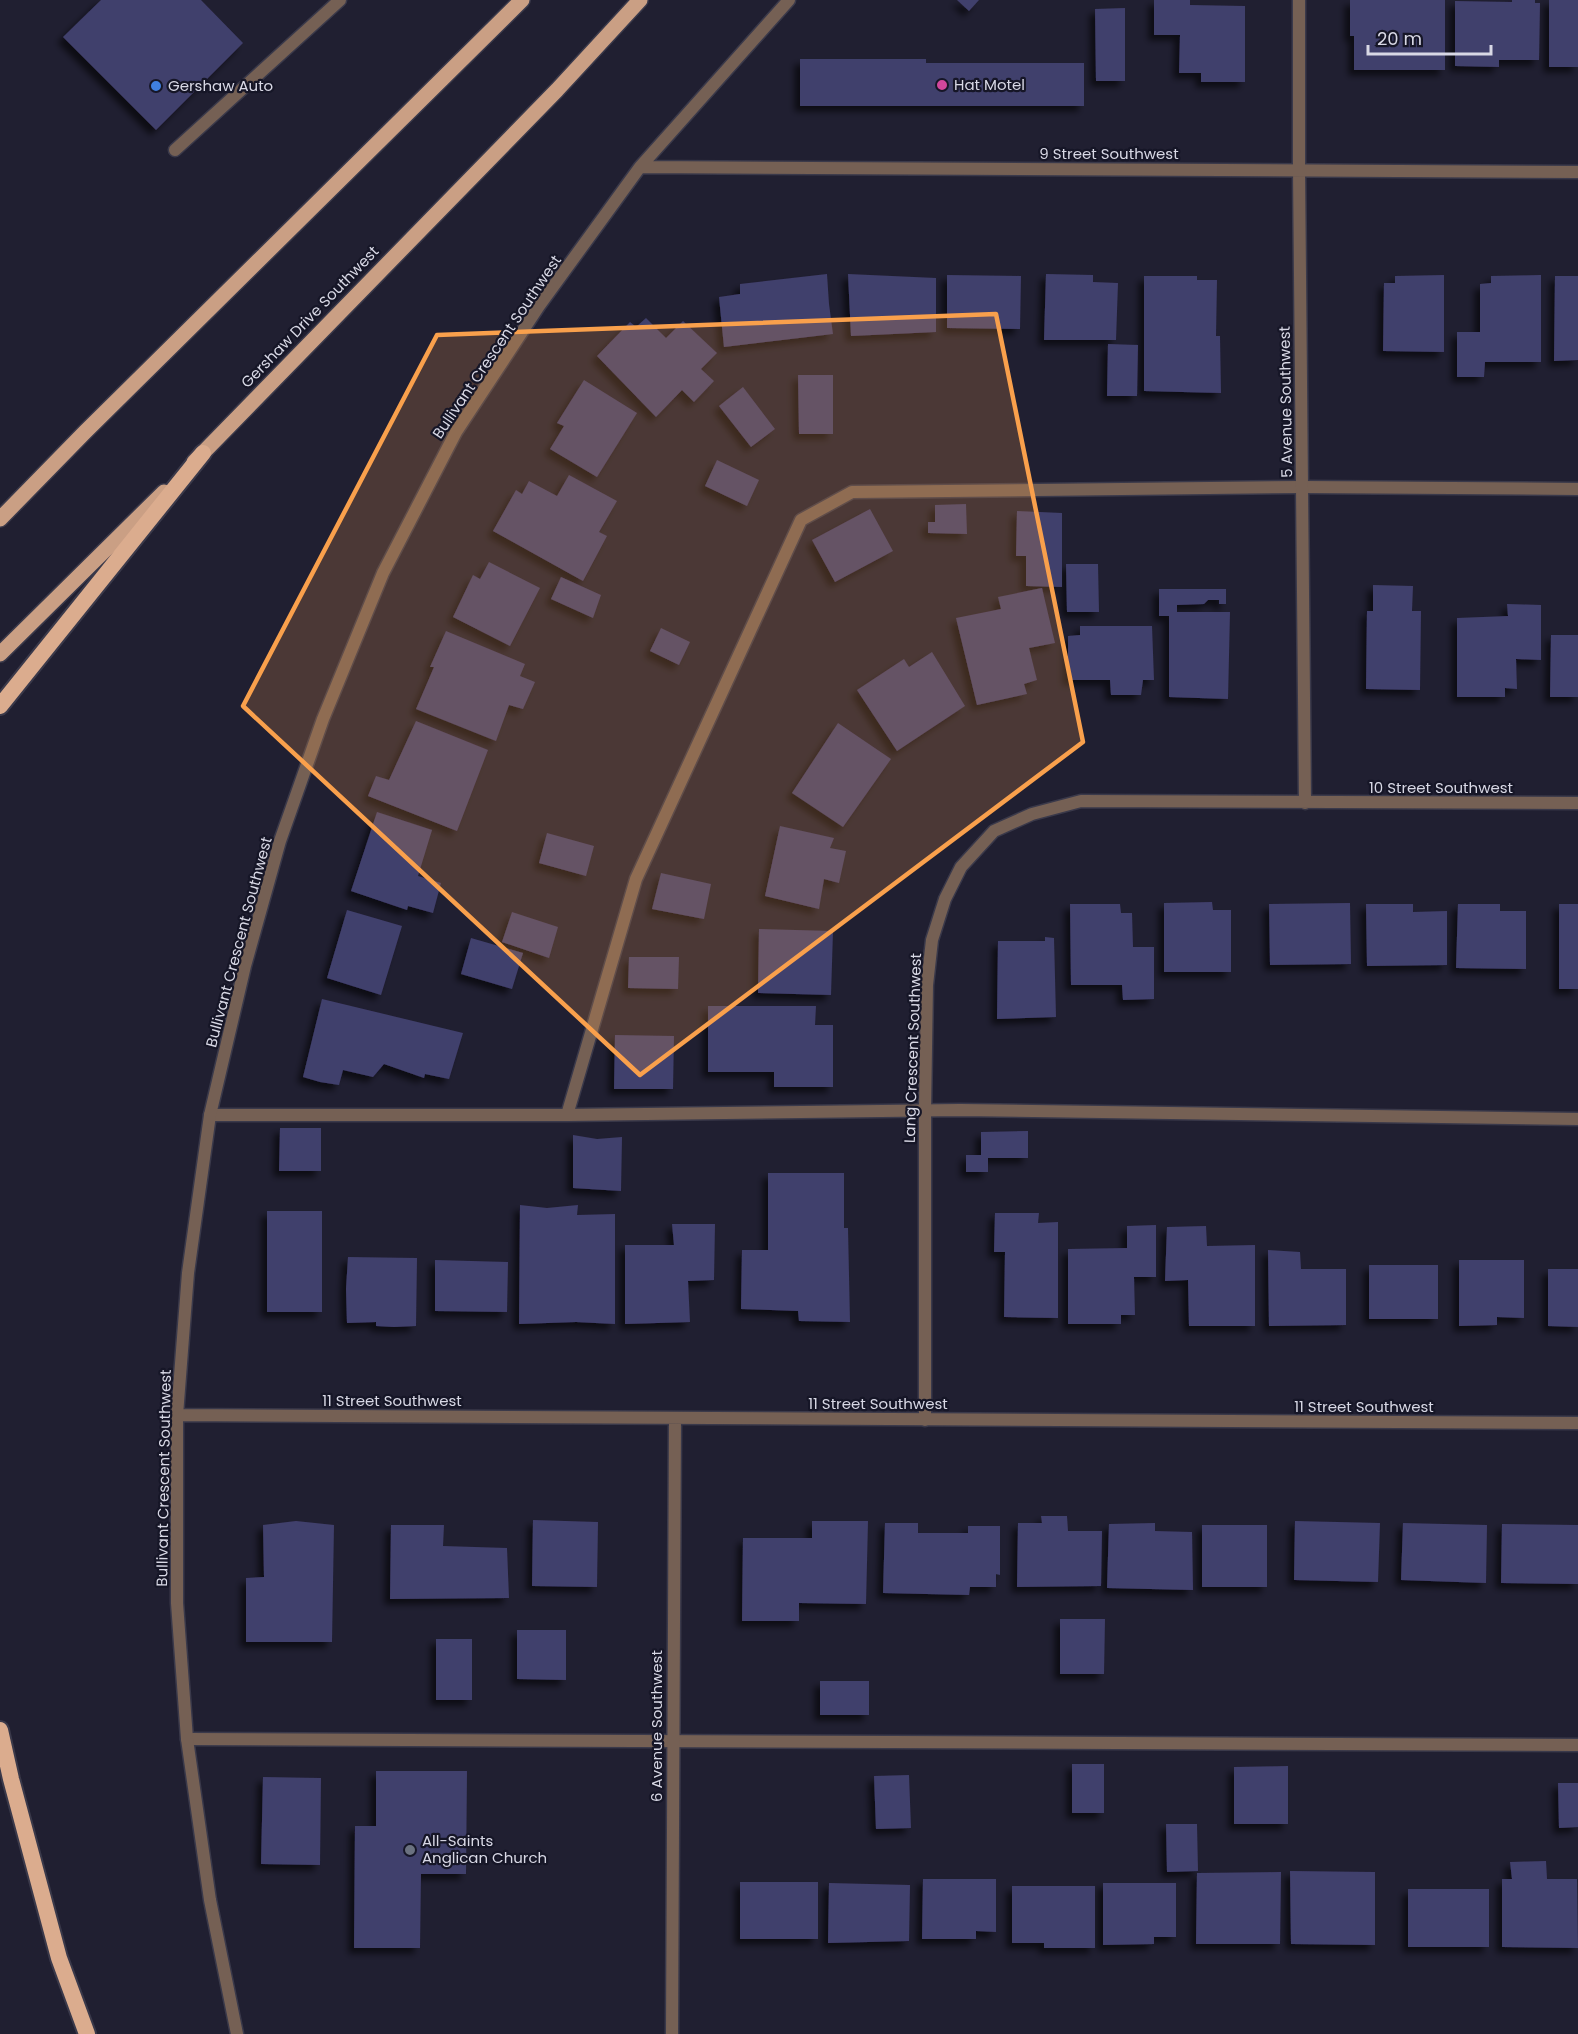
<svg xmlns="http://www.w3.org/2000/svg" width="1578" height="2034" font-family="Poppins,sans-serif">
  <defs>
    <filter id="shadow"><feDropShadow dx="-5.5" dy="5.5" stdDeviation="3" flood-color="#0009"/></filter>
  </defs>
  <rect width="100%" height="100%" fill="#201f31"/>
  <path fill="#413f6c" filter="url(#shadow)" d="M101,0H201L243,43L156,130L63,37Z
    M957,0H979L969,11Z
    M1154,0H1190V5L1245,6V82H1201V73H1179L1180,35H1154Z
    M1350,0H1445V70H1354V36H1350Z
    M1512,0H1535V3H1540L1539,60H1499V67L1455,66V1L1512,2Z
    M1549,0H1578V67H1549Z
    M1125,8V81H1096L1095,9Z
    M800,59H926V63H1084V106H800Z
    M827,274L829,304L833,334L724,347L719,297L740,294V284Z
    M848,274L936,278V332L851,336Z
    M1046,274L1093,275V282L1118,283L1116,340H1044Z
    M947,275L1021,276L1020,329L947,328Z
    M1444,275V352L1383,351L1384,283H1395V276Z
    M1541,275V362H1485L1484,377H1457V332H1480V284L1491,283V276Z
    M1144,276H1197V280H1217L1216,336H1220L1221,393L1144,391Z
    M1555,276H1578V360L1554,361Z
    M646,318L666,338L683,321L717,353L701,369L714,381L694,402L682,390L656,417L597,356L630,322L636,327Z
    M1108,344L1138,345L1137,396H1107Z
    M798,375H833V434H799Z
    M584,380L637,413L597,477L550,449L564,426L557,423Z
    M743,387L775,429L751,447L719,406Z
    M717,460L759,480L747,506L705,486Z
    M569,475L617,501L599,532L607,536L583,581L493,531L516,490L522,494L529,481L557,496Z
    M966,504L967,534L928,533V522H935V505Z
    M870,509L893,551L835,582L812,540Z
    M1017,511L1062,513V587L1026,586V556H1016Z
    M489,562L540,588L510,646L453,617L473,575L480,579Z
    M1066,564H1098L1099,612H1067Z
    M561,577L601,595L593,618L551,599Z
    M1373,585L1413,586L1412,611H1421L1420,690L1366,689L1367,611H1373Z
    M1042,588L1055,643L1029,648L1037,680L1024,684L1027,694L977,705L956,618L1001,609L998,597Z
    M1159,589H1226V604H1219V600H1208L1204,604L1177,605V612H1230L1228,699L1169,697V616H1159Z
    M1507,604L1541,605V660L1516,659L1517,689L1505,688V697H1457V618L1508,616Z
    M1080,626H1152L1154,680H1143L1141,695H1111L1110,680H1068V636L1080,635Z
    M661,628L690,642L679,665L650,651Z
    M446,631L525,664L520,676L535,682L523,709L509,705L496,741L416,709L434,667H430Z
    M1551,635H1578V697H1550Z
    M932,652L965,706L897,751L857,690L904,659L909,667Z
    M416,721L488,750L457,831L368,796L376,776L389,780Z
    M838,723L891,759L843,827L792,793Z
    M377,812L432,830L418,876L441,883L433,913L408,906L407,910L351,891Z
    M780,826L834,838L830,848L846,851L839,883L824,879L819,909L765,896Z
    M547,833L594,846L586,876L539,863Z
    M661,873L711,884L704,919L652,909Z
    M1212,902L1213,910H1231V972H1164V903Z
    M1350,903L1351,964L1270,965L1269,904Z
    M1070,904H1120L1121,913H1132L1133,947H1154V999L1123,1000L1122,985H1071Z
    M1366,904H1413V912L1447,911V965L1367,966Z
    M1458,904H1500V911H1526V969L1456,968Z
    M1559,904H1578V989H1559Z
    M347,910L402,926L381,995L327,978Z
    M512,912L558,927L549,958L502,942Z
    M759,929L833,931L831,995L758,993Z
    M1045,937L1054,938L1056,1017L997,1019L998,941H1045Z
    M471,938L523,953L512,989L461,974Z
    M629,957H679L678,989L628,988Z
    M322,999L463,1033L449,1079L425,1074L424,1078L384,1064L373,1077L343,1070L339,1085L320,1082L303,1077Z
    M708,1006H816L815,1025H833V1087H774V1072H708Z
    M615,1035L674,1036L673,1089H614Z
    M280,1128H321V1171H279Z
    M1028,1131V1158H988V1172H966V1155H981V1132Z
    M573,1135L597,1139L622,1137L621,1191L573,1188Z
    M768,1173H844V1228H848L850,1322L799,1321L798,1311L741,1309L742,1250H768Z
    M520,1205L547,1208L578,1205L577,1215L615,1214V1324L576,1322L519,1324Z
    M267,1211H322V1312H267Z
    M995,1213H1039L1038,1223L1058,1222V1318L1004,1317L1005,1252H994Z
    M672,1224H715L714,1280L688,1281L690,1322L625,1324V1245H674Z
    M1156,1225V1277H1134L1135,1315H1121V1324H1068V1249L1127,1248V1226Z
    M1206,1226L1207,1246L1255,1245V1326H1189L1188,1280L1165,1281L1167,1227Z
    M1268,1250L1300,1252L1301,1269H1346V1325L1269,1326Z
    M348,1257L417,1258L416,1326L394,1327L376,1326V1322L347,1323L346,1289Z
    M435,1260L508,1262L507,1312L435,1311Z
    M1459,1260H1524V1318L1497,1317V1325L1459,1326Z
    M1369,1265H1438V1319H1369Z
    M1548,1269H1578V1327L1548,1326Z
    M1041,1516H1067L1068,1531H1102L1101,1586L1017,1587L1018,1523H1042Z
    M533,1520L598,1522L597,1587L532,1586Z
    M296,1521L334,1525L332,1642H246V1578L264,1577L263,1525Z
    M812,1521H868L866,1604L799,1603V1621H742L743,1538H812Z
    M1295,1521L1380,1523L1378,1582L1294,1580Z
    M885,1523H918V1533H968V1526H1000V1575L996,1574V1587H970L969,1595L883,1593Z
    M1155,1523V1531L1192,1532L1193,1590L1107,1588L1109,1524Z
    M1403,1523L1487,1525L1486,1583L1401,1580Z
    M1502,1524L1578,1525V1584L1501,1583Z
    M391,1525H444L443,1546L507,1548L509,1598L390,1599Z
    M1202,1525H1267V1587H1202Z
    M1060,1619H1105L1104,1674H1060Z
    M517,1630H566V1680L517,1679Z
    M436,1639H472V1700H436Z
    M820,1681H869V1715H820Z
    M1072,1764H1104V1813H1072Z
    M1288,1766V1824H1234V1767Z
    M376,1771H467L466,1874H421L420,1948H354L355,1826H376Z
    M909,1775L911,1828L876,1829L874,1776Z
    M263,1777L321,1778L320,1865L261,1864Z
    M1558,1783H1578V1827L1559,1828Z
    M1166,1824H1197L1198,1871L1167,1872Z
    M1546,1861L1547,1879H1577L1578,1948L1502,1947V1879H1512L1510,1862Z
    M1290,1871L1375,1872V1945L1291,1944Z
    M1281,1872L1280,1944H1196L1197,1873Z
    M923,1879H996V1932L976,1931V1939H922Z
    M740,1882H818V1939H740Z
    M829,1883L910,1885L909,1941L828,1943Z
    M1103,1883H1176V1937H1154V1944L1103,1945Z
    M1012,1886H1095V1948H1044V1943H1012Z
    M1408,1889H1489V1947H1408Z"/>
  <g fill="none" stroke-linecap="round" stroke-linejoin="round">
    <defs>
      <path id="service" d="M175,150L340,0
        M210,1115H567L960,1110L1578,1119
        M567,1115L636,879L801,520L852,492L1302,487L1578,489
        M187,1739L1578,1745"/>
      <path id="minor" d="M1299,0V170L1305,803
        M640,167L1578,172
        M177,1415L1578,1423
        M925,1420V1111L927,985L932,940L945,899L961,867L994,831L1032,814L1081,801L1578,803
        M237,2034L210,1900L187,1739L177,1603V1415L188,1273L210,1115L245,966L280,841L323,719L383,573L456,432L539,306L640,167L789,0
        M672,2034L675,1418"/>
      <path id="primary" d="M194,462L557,90L640,0
        M0,519L85,432L522,0
        M0,654L164,492"/>
      <path id="trunk" d="M0,706L203,453
        M0,1730L11,1779L59,1958L87,2034"/>
    </defs>
    <use href="#service" stroke="#3a394a" stroke-width="15"/>
    <use href="#minor" stroke="#3a394a" stroke-width="15"/>
    <use href="#primary" stroke="#3a394a" stroke-width="18"/>
    <use href="#trunk" stroke="#3a394a" stroke-width="20"/>
    <use href="#service" stroke="#756054" stroke-width="12"/>
    <use href="#minor" stroke="#756054" stroke-width="12"/>
    <use href="#primary" stroke="#ca9f84" stroke-width="15"/>
    <use href="#trunk" stroke="#dbac8e" stroke-width="16"/>
  </g>
  <path fill="#f9a04c" fill-opacity="0.2" stroke="#f9a04c" stroke-width="4.5" stroke-linejoin="round" d="M996,314L1083,742L640,1075L243,706L437,335Z"/>
  <circle fill="#d1479c" stroke="#161627" stroke-width="2" cx="942" cy="85" r="6"/>
  <circle fill="#3f7fe0" stroke="#161627" stroke-width="2" cx="156" cy="86" r="6"/>
  <circle fill="#6b7280" stroke="#161627" stroke-width="2" cx="410" cy="1850" r="6"/>
  <g text-anchor="middle" stroke-width="4.5" stroke-linejoin="round" paint-order="stroke">
    <g font-size="15" fill="#d8d8e5" stroke="#161627" text-anchor="start">
      <text x="954" y="90">Hat Motel</text>
      <text x="168" y="91">Gershaw Auto</text>
      <text x="422" y="1846">All-Saints<tspan x="422" dy="17">Anglican Church</tspan></text>
    </g>
    <g font-size="15" fill="#d8d8e5" stroke="#161627">
      <text x="1109" y="159">9 Street Southwest</text>
      <text transform="translate(310 317) rotate(-46)" y="5">Gershaw Drive Southwest</text>
      <text transform="translate(497 347) rotate(-56)" y="5">Bullivant Crescent Southwest</text>
      <text transform="translate(1286 402) rotate(-91)" y="5">5 Avenue Southwest</text>
      <text x="1441" y="793">10 Street Southwest</text>
      <text transform="translate(239 942) rotate(-75)" y="5">Bullivant Crescent Southwest</text>
      <text transform="translate(913 1048) rotate(-88)" y="5">Lang Crescent Southwest</text>
      <text x="392" y="1406">11 Street Southwest</text>
      <text x="878" y="1409">11 Street Southwest</text>
      <text x="1364" y="1412">11 Street Southwest</text>
      <text transform="translate(164 1478) rotate(-89)" y="5">Bullivant Crescent Southwest</text>
      <text transform="translate(657 1726) rotate(-90)" y="5">6 Avenue Southwest</text>
    </g>
  </g>
  <path d="M1368 45v9h123v-9" fill="none" stroke="#d8d8e5" stroke-width="3"/>
  <text x="1377" y="45" font-size="18" fill="#d8d8e5" stroke="#161627" stroke-width="4.5" paint-order="stroke">20 m</text>
</svg>
